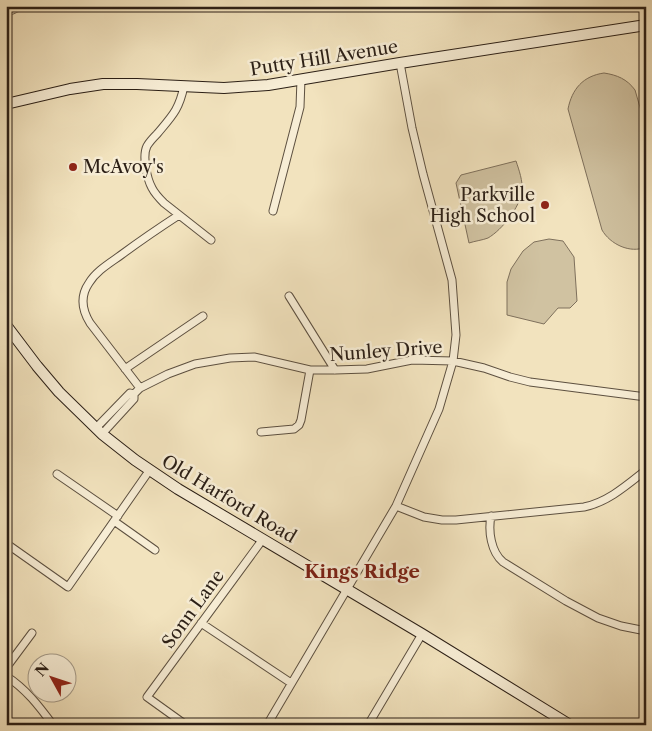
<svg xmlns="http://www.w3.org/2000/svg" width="652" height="731" font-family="'Libre Caslon Text',serif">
  <rect width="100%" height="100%" fill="#f2e3be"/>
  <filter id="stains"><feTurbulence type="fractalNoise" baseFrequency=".004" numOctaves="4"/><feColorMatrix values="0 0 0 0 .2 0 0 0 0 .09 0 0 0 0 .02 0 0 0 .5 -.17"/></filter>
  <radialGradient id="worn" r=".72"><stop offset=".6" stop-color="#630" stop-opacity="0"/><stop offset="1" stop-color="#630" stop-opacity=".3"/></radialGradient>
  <path fill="#d0c2a1" stroke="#7e705c" d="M604,73C617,75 627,79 635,90L646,128V247C630,254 610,244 602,230L568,109C572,89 583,76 604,73Z
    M516,161C519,170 523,181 522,191C520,207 502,230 488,238C483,240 475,241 469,243L456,183L461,175Z
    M549,239L563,241L574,257L577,301L570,308H558L544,324L507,315V282L511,269L523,251L534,242Z"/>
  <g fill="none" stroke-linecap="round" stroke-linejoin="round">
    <defs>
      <path id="street" d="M6,13L21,6
        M184,86C179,110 172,116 157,134C154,137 150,141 147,146C142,156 147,179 152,188C155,194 160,199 164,203L211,240
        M273,211L300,107L301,79
        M289,296L335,370
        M125,369L203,316
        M140,388L90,323C82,310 80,296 89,283C96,271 110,263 121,255C140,241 159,228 179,215
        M96,428L130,393L134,394
        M261,432L294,429L299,425L301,420L310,370
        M102,434L134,399V394L140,388L168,374L195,364L230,358L254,357L310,370H335L367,369L412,360L453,361L484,368L510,377L530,382L646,397
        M57,474L118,516
        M396,506L424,517L442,520H456L584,507C608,502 627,485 646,470
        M491,516C488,531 491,552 503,562L566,601L598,618L621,626L646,631
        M114,521L155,550
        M7,544L68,587L149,471
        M201,623L291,683
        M6,668L32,633
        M6,676C26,689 39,706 53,725
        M186,725L147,697L263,539
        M267,725L396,506L439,409L453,361L456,335L452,280L423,174L412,128L400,63
        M368,725L422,634
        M550,725L556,716"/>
      <path id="secondary" d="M6,104L70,89L103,84H137L224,88L268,85L400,63L646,25
        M6,325L37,366L59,392L102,434L135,460L178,489L422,634L570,725"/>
    </defs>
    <use href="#street" stroke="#5d5040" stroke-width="9"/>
    <use href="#secondary" stroke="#2b1f16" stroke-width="12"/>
    <use href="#street" stroke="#f7edd5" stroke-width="7"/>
    <use href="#secondary" stroke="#f7edd5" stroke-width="10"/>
  </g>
  <g fill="#8f2418" stroke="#f7edd5" stroke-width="2">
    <circle cx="73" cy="167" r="5"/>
    <circle cx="545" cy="205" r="5"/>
  </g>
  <g text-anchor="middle" stroke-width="5" stroke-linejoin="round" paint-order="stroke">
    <g font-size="18" fill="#2b1f16" stroke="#f7edd5">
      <text transform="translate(324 58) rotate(-9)" y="6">Putty Hill Avenue</text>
      <text transform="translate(386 351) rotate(-4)" y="6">Nunley Drive</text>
      <text transform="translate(229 499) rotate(31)" y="6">Old Harford Road</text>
      <text transform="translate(193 609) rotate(-54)" y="6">Sonn Lane</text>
    </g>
    <g font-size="18" fill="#2b1f16" stroke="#f7edd5" text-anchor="start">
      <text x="83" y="173">McAvoy's</text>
      <text x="535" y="201" text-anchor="end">Parkville<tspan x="535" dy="21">High School</tspan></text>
    </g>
    <g font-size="19" font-weight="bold" fill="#7a1f14" stroke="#f7edd5">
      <text x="362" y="578">Kings Ridge</text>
    </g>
  </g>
  <rect width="652" height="731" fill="none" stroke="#f2e3be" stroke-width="25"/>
  <rect x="8" y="8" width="637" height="716" fill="none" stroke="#2b1f16" stroke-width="2.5"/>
  <rect x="12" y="12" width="627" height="706" fill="none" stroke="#2b1f16"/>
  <g transform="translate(52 678) rotate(310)"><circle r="24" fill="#f7edd5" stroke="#a59b89"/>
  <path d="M0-4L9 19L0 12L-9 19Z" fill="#8f2418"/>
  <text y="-8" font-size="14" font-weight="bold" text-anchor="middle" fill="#2b1f16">N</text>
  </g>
  <rect width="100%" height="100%" filter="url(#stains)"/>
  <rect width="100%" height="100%" fill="url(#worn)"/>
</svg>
